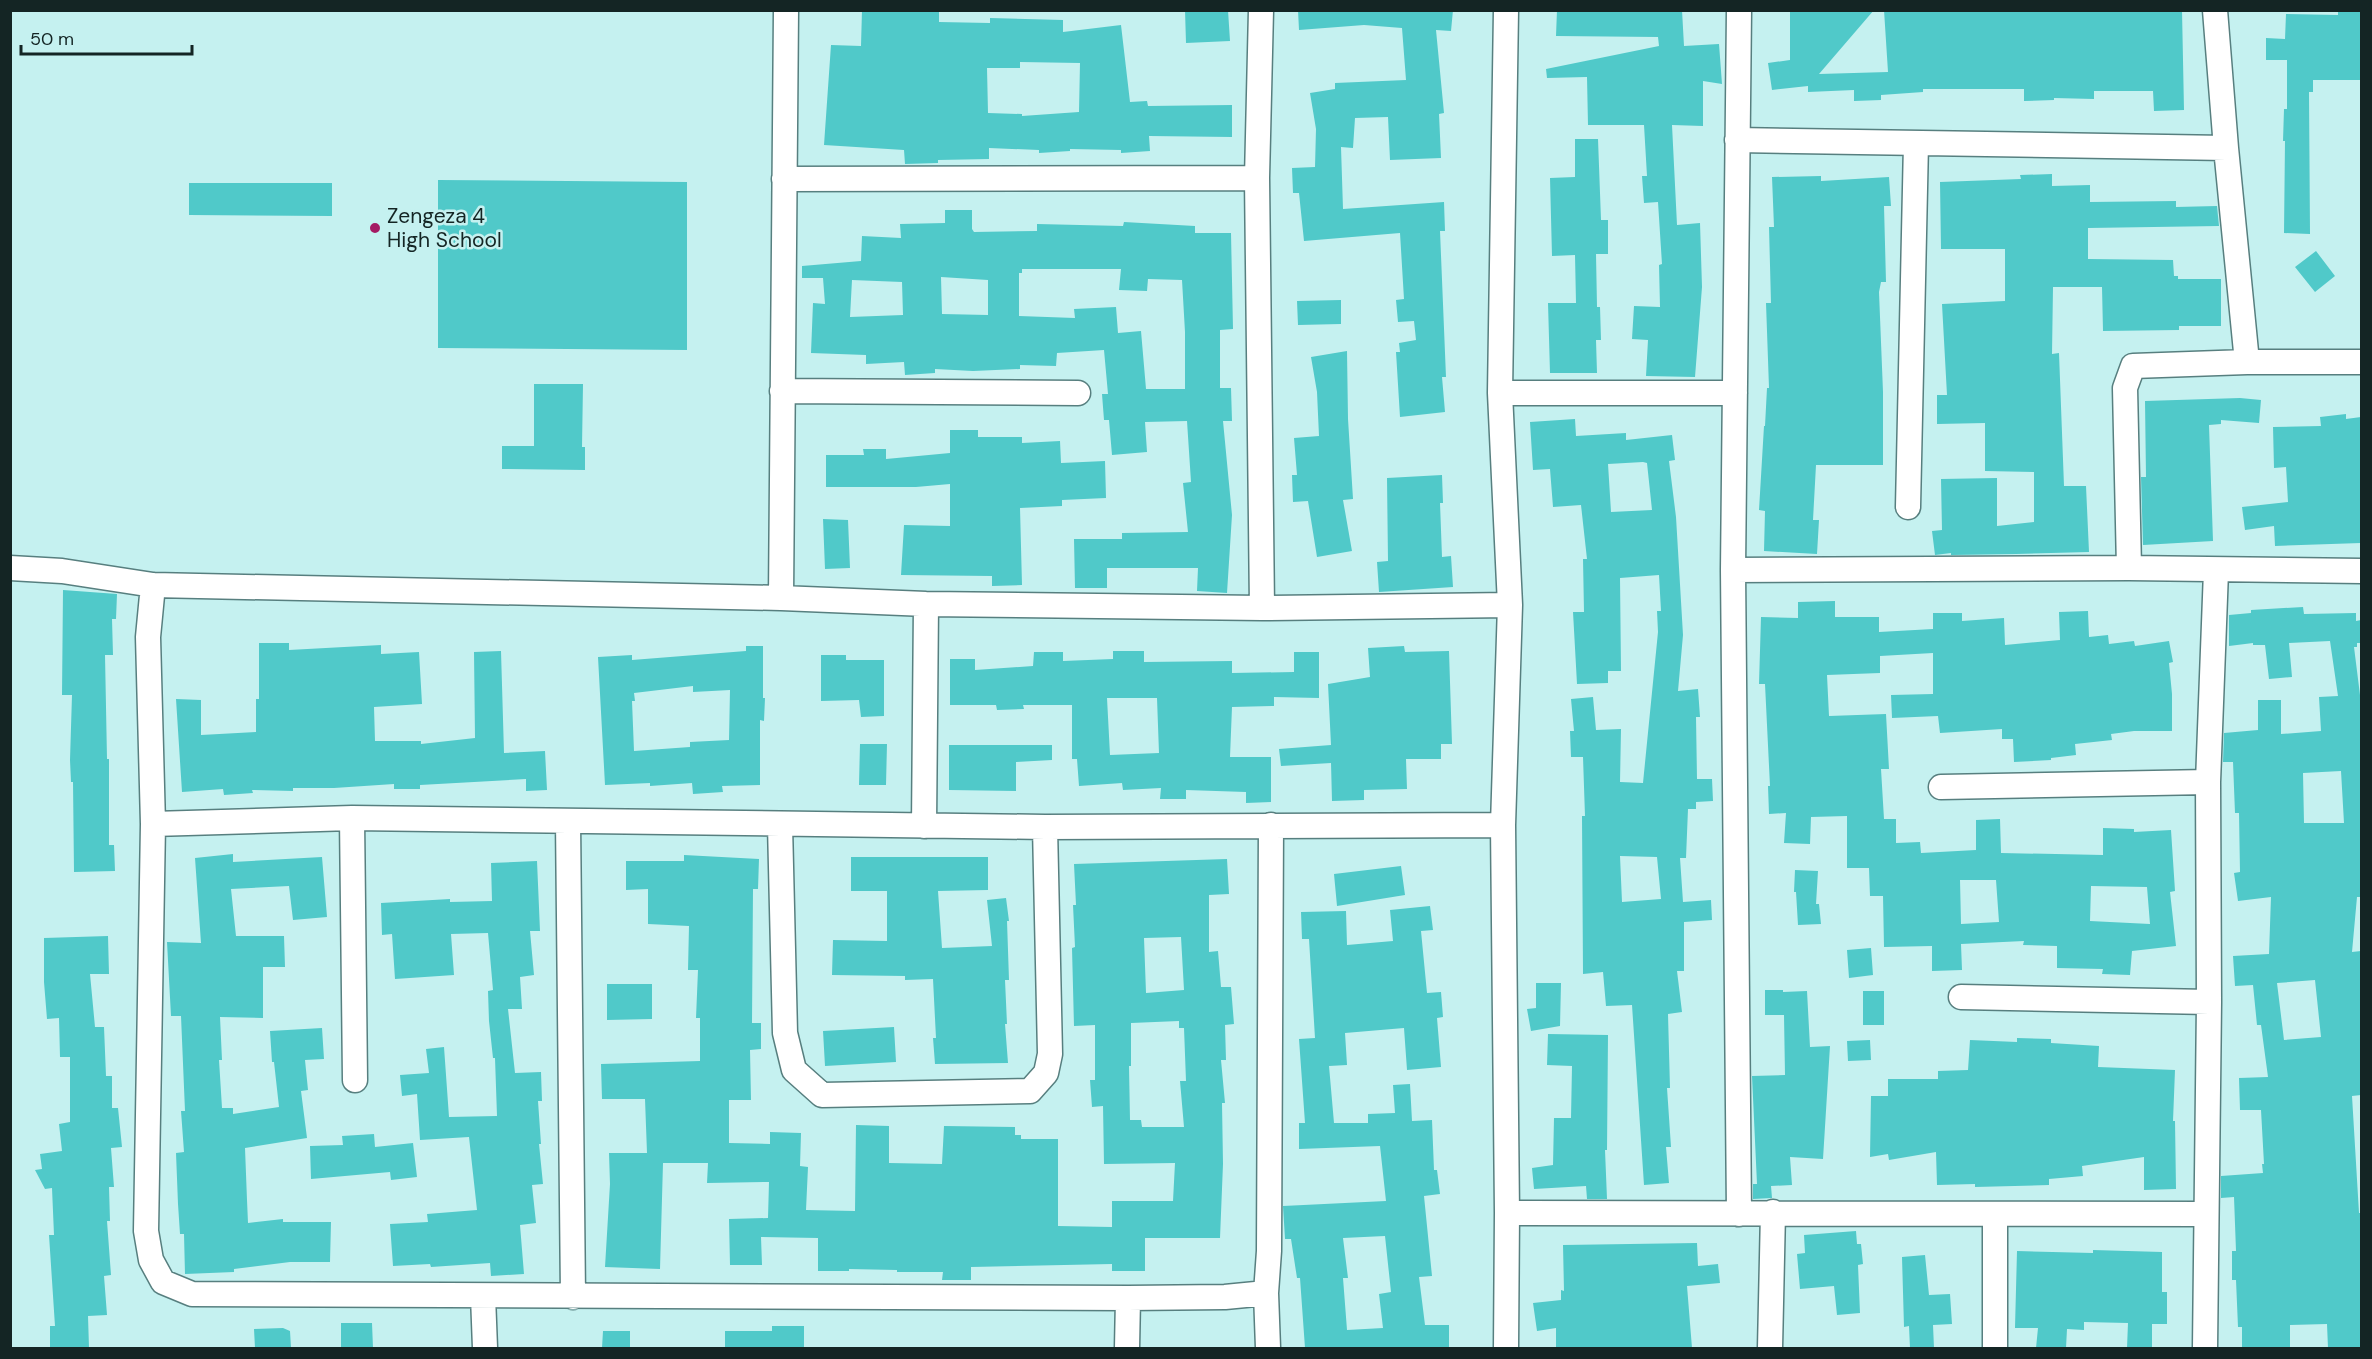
<svg xmlns="http://www.w3.org/2000/svg" width="2372" height="1359" font-family="'DM Sans',sans-serif">
  <rect width="100%" height="100%" fill="#c5f1f0"/>
  <path fill="#50c9c9" fill-rule="evenodd" d="M862,10H939V22L990,23V18L1063,20V32L1121,25L1130,102L1147,101L1148,106L1232,105V137L1149,136L1150,151L1121,153V150L1070,149V151L1039,153V150L989,148V159L938,160V163L905,164L904,150L824,145L831,45L861,46ZM1020,62L1080,63L1079,112L1022,116V114L988,113L987,68H1020Z
    M1185,10H1228L1230,41L1186,43Z
    M1298,10H1453L1451,31L1436,30L1444,113L1439,114L1441,158L1390,160L1388,117L1355,118L1353,148L1341,147L1343,209L1444,202L1445,231H1440L1446,377H1442L1445,412L1400,417L1396,352H1400L1399,343L1416,340L1414,321L1398,322L1396,300L1404,299L1400,233L1304,241L1299,193H1293L1292,168L1315,167L1316,129L1310,93L1335,89V83L1406,80L1402,28L1364,25L1299,30Z
    M1557,10H1682L1684,46L1719,44L1722,84L1703,81V126L1672,125L1677,225L1700,223L1702,287L1695,377L1646,376L1648,340L1632,339L1634,306L1660,307L1659,265L1662,264L1658,202L1644,203L1642,176H1647L1644,125H1588L1587,77L1547,78L1546,69L1659,46L1658,37L1556,36Z
    M1790,10H1874L1819,74L1888,72L1884,10H2182L2184,110L2154,111L2153,91H2094V99L2054,98V100L2024,101V89H1923V92L1881,95V100L1854,101V90L1808,92V86L1772,90L1768,63L1790,60Z
    M2338,10L2361,11V80H2313V92H2309L2310,234L2284,233L2285,141H2283L2284,109H2287V60H2266V38L2285,39L2286,14L2338,15Z
    M1575,139H1598L1601,220H1608V254H1596L1597,307H1600L1601,340H1596L1597,373H1550L1548,303H1576L1575,255L1552,256L1550,178L1575,177Z
    M2052,174V186L2090,185V202L2176,201V207L2217,206L2219,226L2088,228V259L2173,260L2174,276H2178V279H2221V326H2179V330L2103,331L2102,287H2053L2052,354L2059,353L2064,486H2086L2089,552L2016,554L1951,555V553L1935,555L1932,531L1942,530L1941,479L1997,478V526L2034,522V472L1985,471V423L1937,424V395H1947L1942,304L2005,301V249H1941L1940,182L2021,179L2020,175Z
    M1821,176V181L1889,177L1891,206H1884L1886,282H1881L1879,292L1883,392V465H1816L1813,520H1819L1817,554L1764,551L1765,511L1759,510L1764,426H1765L1767,388H1769L1766,303H1771L1769,227H1774L1772,177Z
    M438,180L687,182V350L438,348Z
    M189,183H332V216L189,215Z
    M945,210H972V229L974,232L1037,231V224L1123,226L1124,222L1195,226V233H1231L1233,329L1220,330V388H1231L1232,421H1223L1232,515L1227,593L1197,591L1198,568H1107V588H1075L1074,539H1122V533L1188,532L1183,483L1191,482L1187,421L1145,422L1147,452L1112,455L1109,420H1104L1102,394H1108L1104,350L1057,353L1056,366L1020,365V369L973,371L935,369V373L905,375L904,362L866,364V355L811,353L813,303L825,304L823,278H802V266L861,261L862,236L901,238L900,224L945,223ZM1022,269H1121L1119,290L1147,291L1148,279L1182,280L1185,332V389H1146L1141,331L1118,333L1116,307L1074,309L1075,318L1019,316V273H1022ZM941,277L988,280V315L942,314ZM852,280L902,282L903,315L850,317Z
    M2316,251L2335,276L2315,292L2295,267Z
    M1341,300V324L1298,325L1297,301Z
    M1347,351L1348,419L1353,499L1343,500L1352,551L1317,557L1308,501L1293,502L1292,475H1297L1294,438L1319,436L1317,392L1311,357Z
    M534,384H583L582,447H585V470L502,469V446H534Z
    M2240,398L2261,400L2259,423L2221,420V424L2209,425L2213,541L2143,545L2141,477H2146L2145,401Z
    M2346,414V419L2361,417V543L2275,546L2274,526L2245,530L2242,507L2288,502L2286,467L2274,468L2273,427L2321,426L2320,417Z
    M1575,419L1576,436L1626,433V440L1672,435L1675,460L1669,461L1676,517L1683,635L1678,691L1698,689L1700,717H1696L1697,779H1712L1713,801L1696,802V809H1688L1686,858H1680L1683,902L1711,900L1712,920L1684,922V971H1677L1682,1012L1668,1014L1670,1088H1667L1671,1147H1666L1669,1183L1644,1185L1632,1005L1606,1006L1603,972L1583,974L1582,816H1585L1583,757H1571L1570,731H1574L1571,699L1593,697L1596,730L1621,729L1620,782L1643,783L1658,632L1657,611H1661L1659,575L1620,578L1621,671H1608V683L1577,684L1573,612H1584L1583,559H1587L1581,505L1553,507L1550,469L1533,470L1530,422ZM1643,462L1647,463L1652,510L1611,512L1608,464ZM1620,856L1657,857L1661,899L1622,902Z
    M950,430H978V437H1022V443L1060,441L1061,463L1105,461L1106,498L1062,500V506L1020,508L1022,585L992,586V576L901,575L904,525L950,526V484L916,487H826V455H864L863,449H886V459L950,453Z
    M1442,475L1443,503H1440L1442,557L1451,556L1453,587L1379,592L1377,562L1388,561L1387,478Z
    M823,519L848,520L850,568L825,569Z
    M63,590L117,594L116,619H112L113,655H105L107,759H109V845H114L115,871L74,872L73,782H71L70,760L72,695H62Z
    M1835,601V617H1879V632L1933,629V613H1962V621L2004,618L2005,645L2060,640L2059,612L2088,611L2089,637L2108,635L2109,644L2134,641L2135,646L2169,641L2173,662L2169,663L2172,694V731H2134L2111,734L2112,740L2075,744L2076,755L2051,758V760L2014,762L2013,739H2002V729L1940,733L1938,716L1892,718L1891,695L1933,694V653L1880,656V673L1827,675L1829,716L1886,714L1889,769H1881L1884,819H1896V843L1920,842L1921,853L1976,850V820L2000,819L2001,853L2103,855V828L2134,829V832L2171,830L2175,891L2170,892L2176,946L2132,951L2130,975L2102,974L2103,969L2057,968V946L2023,945L2024,941L1961,944L1962,970L1932,971V946L1884,947L1883,896H1870L1869,868H1847V816L1811,817L1810,844L1784,843L1786,813L1769,814L1768,786H1770L1765,684H1759L1761,617L1798,618V602ZM1960,880H1996L1999,922L1961,924ZM2091,886L2147,887L2150,924L2090,921Z
    M2303,607L2304,614L2356,613V621L2361,620V643H2357V647H2354L2361,703V897H2357L2352,952L2361,951V1095L2352,1096L2359,1213H2361V1348H2328L2327,1324L2290,1325V1348H2242V1327H2238L2236,1280H2232V1251H2236L2234,1197L2221,1198V1176L2263,1173L2262,1164H2264L2261,1110H2240L2239,1078L2268,1077L2261,1025H2257L2253,985L2235,986L2233,956L2269,954L2271,897L2238,901L2234,873L2240,872L2239,813H2235L2233,762H2223L2224,733L2258,730V700H2281V734L2321,731L2319,697L2338,696L2330,641L2289,643L2292,677L2269,679L2265,645H2253V643L2229,646V615L2251,613V610ZM2341,771L2344,823H2304L2303,773ZM2315,980L2321,1037L2284,1040L2277,983Z
    M259,643H289V650L381,645V654L419,652L422,704L374,707L375,741H421V744L475,738L474,652L501,651L504,753L545,751L547,790L526,791V779L420,785V789H394V784L334,788H293V791L252,790L253,793L224,795L223,789L182,792L176,699L201,700V735L256,732V699H259Z
    M746,646H763V698H765L764,721L760,720V785L722,786L723,792L693,794L692,783L650,786V783L605,785L598,657L632,655V660L746,651ZM693,686V692L730,690L729,740L690,742V747L634,751L632,701H635L634,693Z
    M1404,646L1405,652L1449,651L1452,744H1441V759H1406L1407,789L1364,790V800L1332,801L1331,763L1281,766L1279,749L1331,745L1328,684L1370,677L1368,648Z
    M1113,651H1144V662L1232,661V673L1294,672V652H1319V698L1274,697V706L1232,707L1230,757H1271V802L1246,803V792L1186,790V799H1160L1161,788L1123,790L1122,783L1079,786L1077,759H1072V705H1023L1024,709L997,710L996,705H950V659H975V670L1033,666L1034,652H1063V661L1113,659ZM1107,698H1157L1159,753L1110,755Z
    M821,655H846V660H884V716L861,717L859,700L821,701Z
    M860,744H887L886,785H859Z
    M949,745H1052V760L1016,762V791L949,790Z
    M233,854V862L322,857L327,917L293,920L289,886L231,889L236,936H284L285,967H263V1018L220,1017L222,1060H219L222,1108H233V1114L279,1107L274,1062H272L270,1031L322,1028L324,1059L305,1060L308,1090L301,1091L307,1138L245,1148L247,1200L248,1223L283,1219V1222H331L330,1262H290L234,1269V1272L185,1274L184,1234H180L178,1204L176,1153L184,1152L181,1111H185L181,1016H171L167,942L201,943L195,858Z
    M684,855L759,859L758,889H753L752,1023H761V1049L750,1050L751,1100H729V1143L770,1144V1132L801,1133L800,1166L808,1167L806,1210L855,1211L856,1125L889,1126V1163L942,1164L944,1126L1015,1127V1135H1021V1139H1058V1226L1112,1227V1201H1173L1175,1163L1104,1164L1103,1106L1092,1107L1090,1080H1095V1025L1074,1026L1072,948L1075,947L1073,905H1076L1074,864L1227,859L1229,894L1209,895V952L1218,951L1221,987H1231L1234,1024L1225,1025L1226,1060H1221L1225,1103H1222L1223,1164L1220,1238H1145V1271H1112V1264L971,1267V1280H942L943,1272H897V1270L849,1269V1271H818V1238L761,1237L762,1265H730L729,1219L768,1218L769,1182L707,1183L708,1163H663L660,1269L605,1267L610,1184L609,1153H647L645,1099H602L601,1064L700,1061V1018H696L698,970H688L689,926L648,924V889L626,890V861H684ZM1181,937L1184,990L1146,993L1144,938ZM1179,1021V1028H1184L1186,1081H1180L1184,1127H1142L1141,1120H1130L1129,1066H1131V1023Z
    M851,857H988V890L938,891L942,948L992,946L987,900L1006,898L1009,921H1007L1009,980H1005L1007,1024H1005L1008,1063L935,1064L933,1038H936L933,979L905,980V976L832,975L833,940L887,941V891H851Z
    M537,861L540,931H530L534,975L520,977L522,1009H508L515,1073L541,1072L542,1101H538L541,1144H539L543,1184L532,1185L536,1223L520,1225L524,1274L491,1276L490,1263L431,1267L430,1264L393,1266L390,1224L428,1222L427,1214L477,1210L469,1137L420,1140L417,1094L402,1096L400,1075L429,1073L426,1049L444,1047L449,1117L497,1116L495,1058H493L489,1021L488,991L493,990L488,933L451,934L454,975L395,979L392,934L382,935L381,903L450,899V902L492,901L491,863Z
    M1401,866L1405,895L1337,906L1334,874Z
    M1795,870L1818,871L1816,904H1819L1821,924L1798,925L1796,892H1794Z
    M1430,906L1433,930L1421,931L1427,993L1441,992L1443,1017L1437,1018L1441,1067L1407,1070L1404,1028L1345,1033L1347,1065L1329,1066L1334,1123H1368V1114L1395,1113L1393,1085L1410,1084L1412,1121L1432,1120L1434,1170H1437L1440,1194L1424,1196L1432,1276L1419,1277L1425,1325H1449V1348H1305L1300,1278H1297L1291,1239H1285L1283,1206L1386,1201L1380,1146L1299,1149V1123H1305L1299,1039L1315,1038L1309,939H1302L1301,912L1346,911L1347,945L1393,941L1390,910ZM1385,1236L1391,1292L1379,1294L1383,1328L1347,1330L1343,1278H1348L1343,1238Z
    M108,936L109,974H90L95,1027H104L106,1076H112V1108H118L122,1147L111,1148L114,1187H109L110,1221H107L111,1275L104,1276L107,1315L88,1316L89,1348H50V1326H55L49,1235H54L52,1188L45,1189L35,1170L42,1169L40,1154L62,1151L59,1124L70,1122V1057H60L59,1018L47,1019L44,982V938Z
    M1871,948L1873,975L1849,978L1847,950Z
    M1536,983H1561L1560,1026L1531,1031L1527,1009L1536,1008Z
    M607,984H652V1019L607,1020Z
    M1765,990H1783V992L1807,991L1810,1047L1830,1046L1823,1159L1790,1157L1792,1185L1771,1186L1772,1198L1753,1199V1184H1757L1752,1076L1785,1075L1784,1015H1765Z
    M1863,991H1884V1025H1863Z
    M894,1027L896,1062L825,1066L823,1031Z
    M1548,1034L1608,1035L1607,1150H1605L1607,1199H1587L1586,1186L1534,1189L1532,1168L1553,1165L1554,1118H1571L1572,1066L1547,1065Z
    M2017,1038L2051,1039V1043L2099,1046L2098,1067L2175,1070L2173,1121H2175L2176,1189L2144,1190V1157L2082,1166L2083,1176L2049,1179V1185L1975,1187V1184L1937,1185L1936,1152L1889,1160L1888,1154L1870,1157L1871,1096H1888V1079H1938V1071L1968,1070L1970,1040L2017,1042Z
    M1870,1040L1871,1060L1848,1061L1847,1041Z
    M374,1134L375,1147L413,1143L417,1177L391,1180L390,1172L311,1179L310,1146L343,1145L342,1136Z
    M1856,1231L1857,1244H1861L1863,1264L1858,1265L1860,1313L1837,1315L1834,1286L1800,1289L1797,1254L1805,1253L1804,1235Z
    M1697,1243L1698,1266L1718,1264L1720,1283L1687,1286L1692,1348H1556V1328L1537,1331L1533,1303L1561,1300V1290L1564,1291L1563,1245Z
    M2093,1250L2162,1252V1292H2167V1324H2152V1348H2127L2128,1323L2084,1322V1330L2067,1329L2066,1348H2036L2038,1328H2015L2017,1251L2093,1253Z
    M1925,1255L1929,1295L1950,1294L1952,1324L1933,1325L1934,1348H1910L1909,1326L1904,1327L1902,1257Z
    M341,1323H372L373,1348H341Z
    M772,1326H804V1348H725V1331H772Z
    M283,1328L290,1331L291,1348H255L254,1329Z
    M603,1331H630V1348H602Z"/>
  <g fill="none" stroke-linecap="round" stroke-linejoin="round">
    <defs>
      <path id="street" d="M1261,10L1257,178L1262,608
        M2215,10L2226,148L2247,362
        M1737,140L2226,148
        M784,179L1257,178
        M782,391L1078,393
        M1500,393H1735
        M1908,507L1916,143
        M10,568L62,571L153,585L781,598L926,604L1262,608L1510,605
        M2129,568L2125,388L2133,366L2247,362H2362
        M1733,570L2129,568L2362,571
        M153,585L148,637L153,824L146,1231L151,1260L163,1282L192,1294L1128,1298L1225,1297L1266,1293L1269,1251L1271,825
        M781,598L786,10
        M1941,787L2208,782
        M352,818L355,1080
        M568,821L573,1297
        M153,824L352,818L1045,827L1503,825
        M780,825L785,1033L794,1070L822,1095L1030,1091L1046,1073L1050,1054L1045,827
        M924,826L926,604
        M1961,997L2209,1002
        M1507,1213L2206,1214
        M1739,1214L1733,570L1739,10
        M1995,1214V1348
        M1266,1293L1268,1348
        M483,1296L485,1348
        M1127,1348L1128,1298
        M1506,1348L1507,1213L1503,825L1510,605L1500,393L1506,10
        M1770,1348L1773,1212
        M2205,1348L2209,1002L2208,782L2216,571"/>
    </defs>
    <use href="#street" stroke="#577f7f" stroke-width="27"/>
    <use href="#street" stroke="#fff" stroke-width="24"/>
  </g>
  <circle fill="#a41a63" stroke="#c5f1f0" stroke-width="2" cx="375" cy="228" r="6"/>
  <g text-anchor="middle" stroke-width="5" stroke-linejoin="round" paint-order="stroke">
    <g font-size="21" fill="#142524" stroke="#c5f1f0" text-anchor="start">
      <text x="387" y="223">Zengeza 4<tspan x="387" dy="24">High School</tspan></text>
    </g>
  </g>
  <rect width="2372" height="1359" fill="none" stroke="#142524" stroke-width="24"/>
  <path d="M21 45v9h171v-9" fill="none" stroke="#142524" stroke-width="3"/>
  <text x="30" y="45" font-size="18" fill="#142524" stroke="#c5f1f0" stroke-width="4.5" paint-order="stroke">50 m</text>
</svg>
